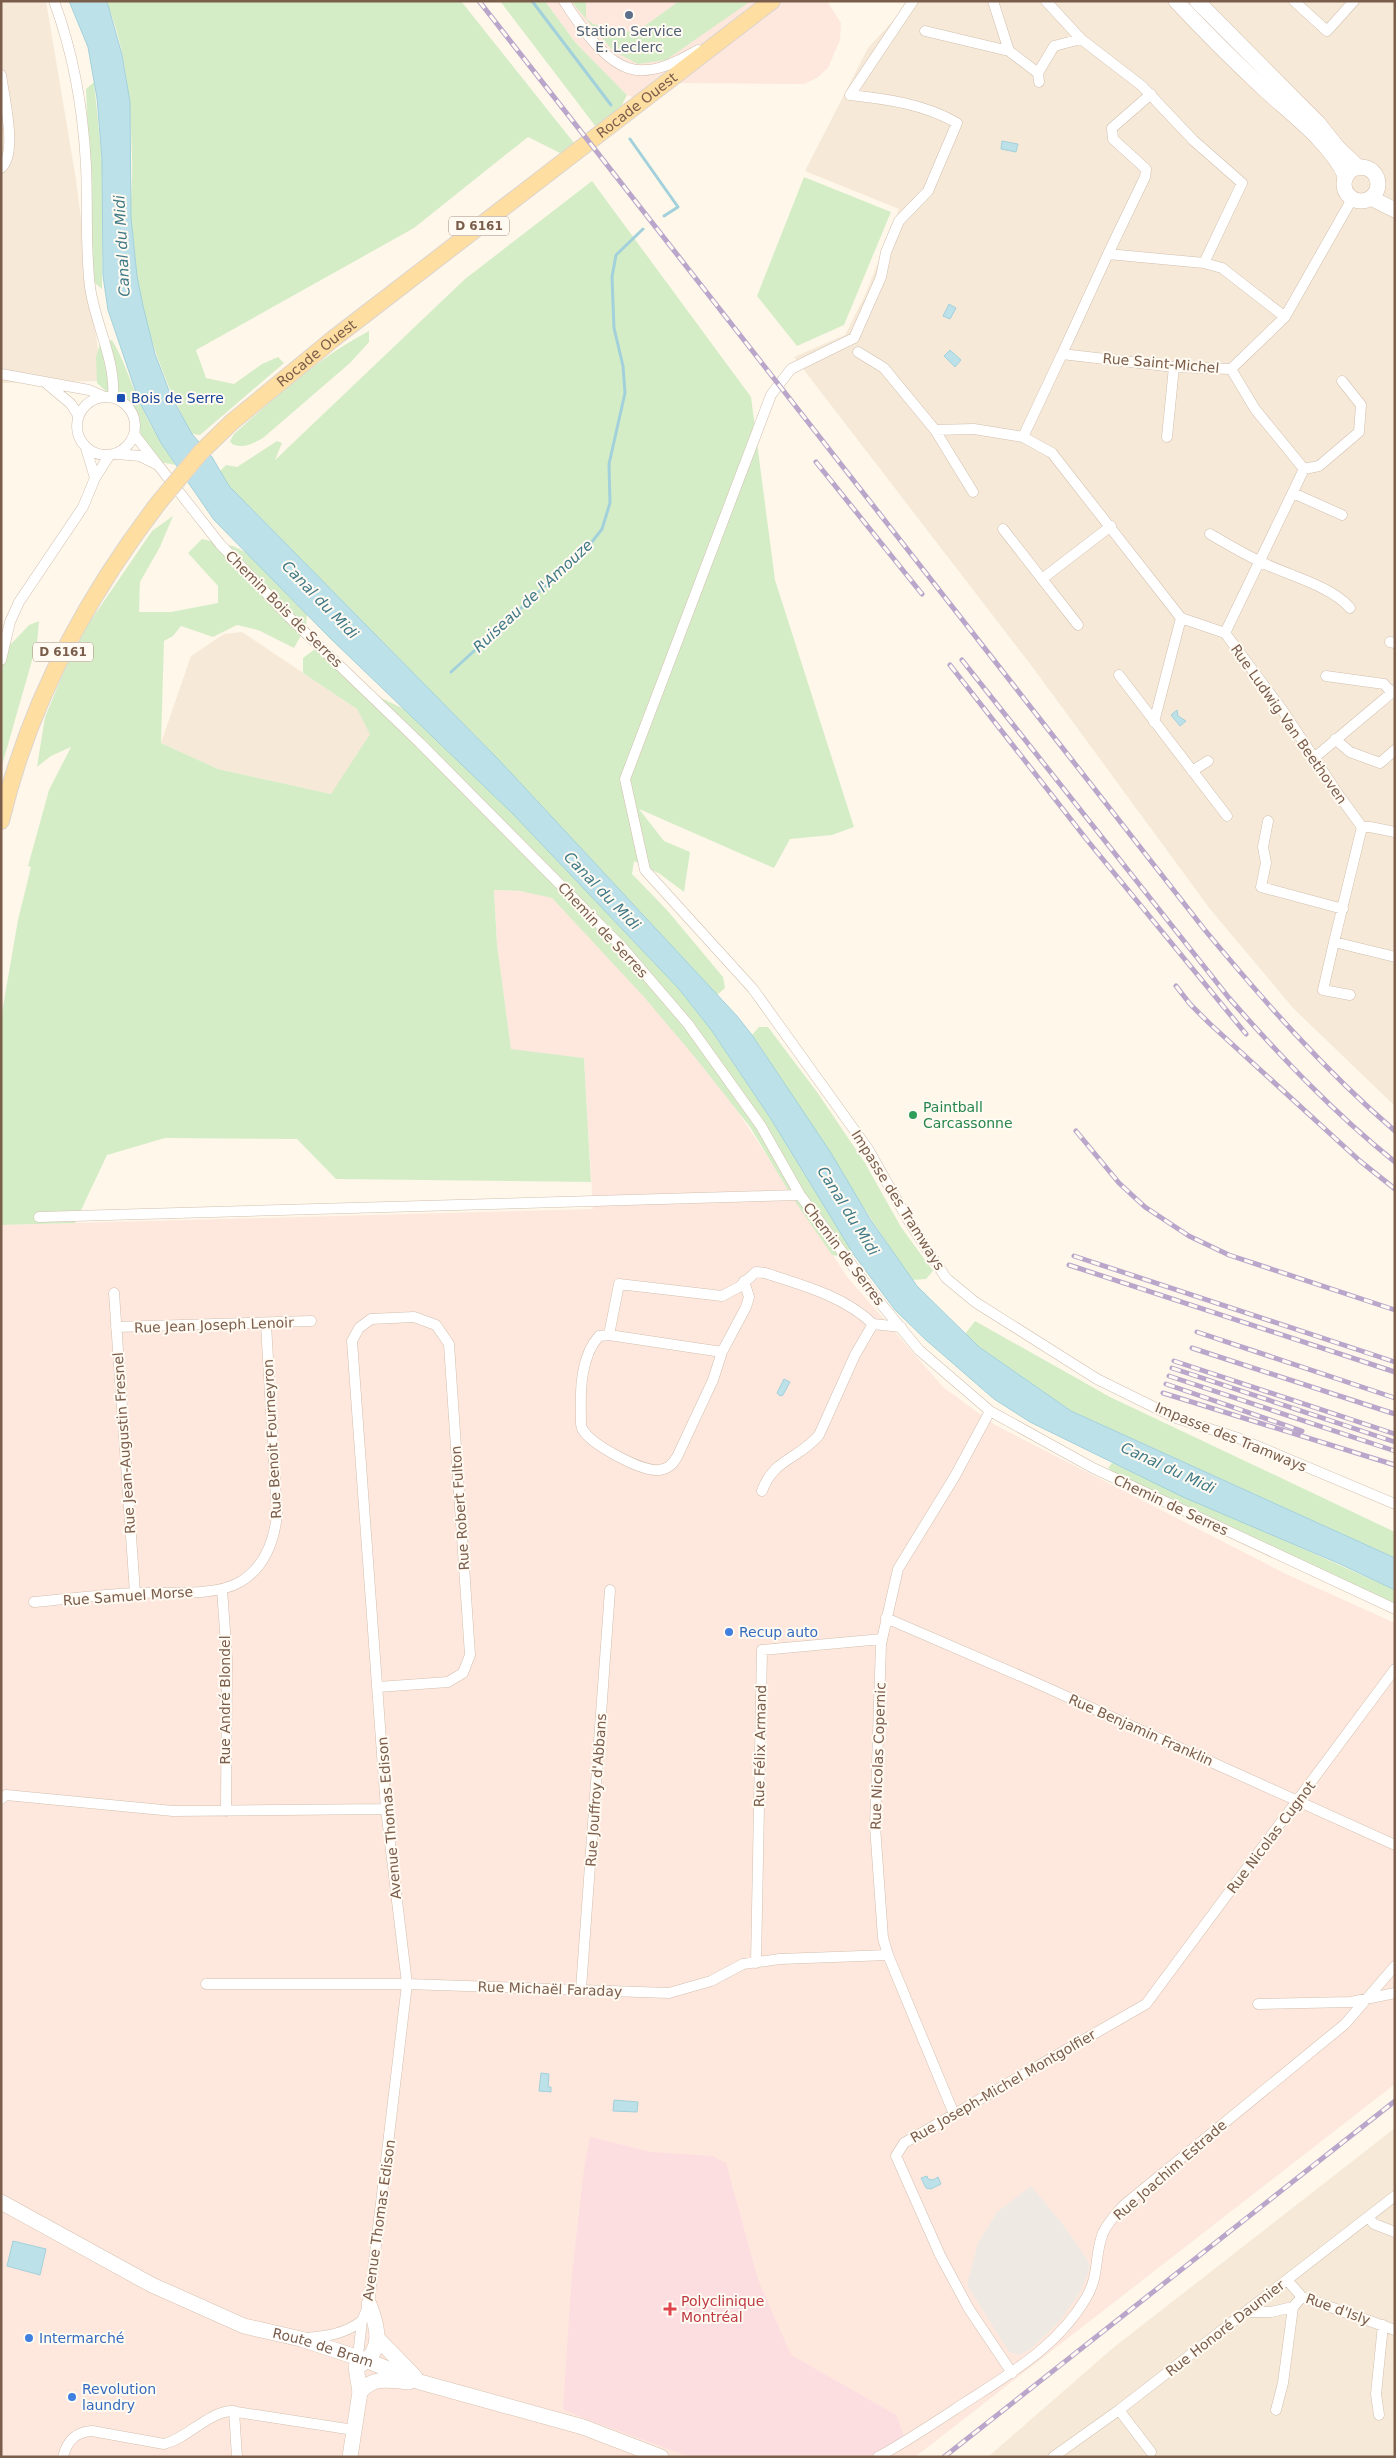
<svg xmlns="http://www.w3.org/2000/svg" width="1396" height="2458" font-family="'DejaVu Sans',sans-serif">
  <rect width="100%" height="100%" fill="#fef7ea"/>
  <path fill="#f6e9d8" d="M1,1H46L76,180L102,381L1,383Z
    M911,1H1395V1106L1294,1009L1210,909L1034,669L794,357L845,335L866,293L899,209L805,171L868,48Z
    M242,632L384,727L331,794L218,769L161,743L191,656L224,634Z
    M1395,2128V2457H988L1113,2348Z"/>
  <path fill="#fee8de" d="M545,1H827L841,23L840,40L828,68L817,78L804,84L677,83L648,103L627,95L575,42Z
    M494,890L556,893L681,1026L848,1278L943,1387L995,1425L1288,1575L1395,1623V2084L915,2457H1V1225L593,1209L584,1058L511,1050L497,944Z"/>
  <path fill="#efe9e3" d="M1031,2186L1064,2226L1087,2259L1090,2267L1081,2291L1060,2321L1031,2349L1019,2355L1009,2352L967,2285L978,2243L997,2212Z"/>
  <path fill="#fcdde0" d="M590,2137L651,2152L712,2156L726,2163L758,2280L791,2355L896,2415L906,2441L878,2457H691L583,2418L563,2409L572,2275L584,2169Z"/>
  <path fill="#d5edc7" d="M106,1H461L574,143L560,153L528,137L414,228L196,350L206,378L234,384L262,364L278,357L284,363L200,435L192,434C154,365 136,298 131,219C130,199 133,179 132,158C131,106 127,50 106,1Z
    M500,1H545L575,42L627,95L619,111L596,127Z
    M571,1H586V18L593,24L635,33L679,1H751L666,60L638,64L613,51Z
    M94,82L102,162V289L89,278L90,182L86,89Z
    M804,177L891,212L844,325L797,346L757,296Z
    M592,181L751,397L775,580L854,827L832,835L790,839L774,868L639,809L664,841L690,852L684,892L660,874L634,861L632,874L667,910L723,977L725,988L717,995L499,760L229,486L220,471L226,465L237,467L277,441L282,443L275,460L465,279Z
    M369,331V342L350,363L263,438C252,444 244,449 232,444L230,441L234,434C276,397 319,357 369,331Z
    M112,340C124,360 130,381 139,401C149,424 162,445 176,465L160,462L141,435L137,420L97,383L96,357L100,344Z
    M173,516L160,547L140,582L139,612H171L218,603V586L188,553L202,539L233,546L247,553L307,615L306,626L294,648L258,630L237,625L213,637L181,626L173,636L164,641L161,743L218,769L331,794L370,734L357,709L303,673V658L322,644L367,691L404,709L513,814L679,989L712,1031L771,1119L854,1255L842,1257L832,1255L794,1200L750,1127L698,1061L644,997L552,898L520,891L494,890L497,944L511,1049L584,1058L591,1182L336,1179L297,1139L165,1138L107,1155L75,1223L1,1225V1018L18,920L31,867L28,866L49,790L71,747L51,756L37,767L45,717L76,642L152,531Z
    M39,621L37,643L1,769V642L11,644L29,625Z
    M759,1027H768L817,1092L865,1163L901,1227L933,1271L926,1279L912,1280C857,1200 806,1116 752,1035Z
    M975,1321L1110,1397L1395,1532V1558L1071,1411L979,1347L965,1334Z
    M1112,1463L1395,1590V1605L1116,1475L1108,1468Z"/>
  <path fill="#bde1e9" stroke="#a2d1db" d="M69,1H106L108,5L122,55L130,102L131,218L137,276L143,306L155,354L171,396L192,434L212,457L229,486L499,760L737,1016L752,1035L831,1153L870,1219L917,1286L979,1347L1071,1411L1395,1558V1590L1340,1564L1183,1497L1030,1422L994,1399L926,1340L895,1310L854,1255L771,1119L712,1031L679,989L513,814L330,638L214,520L161,443L139,401L108,310L103,276L102,159L97,98L88,47Z
    M1002,141L1018,144L1016,152L1001,149Z
    M949,304L956,308L950,319L943,316Z
    M950,350L961,360L955,367L944,356Z
    M1177,710L1178,716L1186,721L1180,726L1171,715Z
    M784,1379L790,1382L783,1395L780,1396L777,1393Z
    M541,2073L549,2074L548,2087H551V2092L539,2091Z
    M614,2100L638,2102L637,2112L613,2111Z
    M927,2176L928,2179L933,2180L938,2177L941,2184L931,2189L926,2188L921,2178Z
    M13,2241L46,2249L40,2275L7,2266Z"/>
  <g fill="none" stroke-linecap="round" stroke-linejoin="round">
    <path stroke="#a2d1db" stroke-width="3" d="M532,1L611,105
      M630,139L678,207L664,216
      M451,672L588,547L602,529L610,503L609,464L625,393L623,366L614,328L612,277L616,255L643,229"/>
    <defs>
      <path id="street" d="M54,1C74,55 83,108 86,165C88,206 85,246 90,287C95,324 116,360 113,398
        M564,1C578,23 602,59 628,68C651,76 679,61 698,50
        M913,1L850,95C887,99 924,104 957,123L928,191L899,221L886,252L881,277L854,338L791,369L771,395L625,779L645,870L753,989L868,1149L910,1223L946,1278L975,1302L1097,1379L1176,1418L1238,1438L1395,1504
        M993,1L1009,51L1038,73L1039,82
        M1046,1L1081,39L1142,86L1193,140L1242,183L1204,263
        M1294,1L1327,31L1354,1
        M925,31L1009,51
        M1038,73L1054,46L1081,39
        M1,75C4,97 18,154 1,168
        M1108,254L1145,177L1146,169L1113,139L1112,128L1151,94
        M858,352L884,368L935,430L974,429L1023,437L1052,453L1181,618L1225,633L1283,711L1338,794L1362,827L1334,942L1395,957
        M1062,354L1108,254L1204,263L1222,268L1285,317
        M1,374L89,390L105,397
        M46,383L71,404L78,415
        M77 426a29 29 0 1 1 58 0a29 29 0 1 1-58 0Z
        M935,430L973,492
        M1023,437L1062,354L1174,367L1231,369L1285,317L1352,199
        M1167,437L1174,367
        M86,448L95,478
        M117,454L140,456L158,465L134,434
        M158,465L220,544L289,617L420,743L622,947L688,1024L761,1126L800,1195L877,1299L919,1350L990,1411L1093,1468L1395,1609
        M1304,469L1319,466L1359,432L1361,405L1342,381
        M1293,493L1342,515
        M1003,529L1078,625
        M1210,534C1227,544 1244,554 1261,562C1287,575 1332,586 1350,608
        M1042,579L1111,526
        M1225,633L1304,469L1255,409L1231,369
        M1390,642L1395,643
        M1,660L10,622L19,602L83,507L95,478L109,456
        M1119,675L1227,816
        M1326,676L1384,684L1392,693
        M1154,722L1181,618
        M1335,739L1350,752L1380,763L1395,750
        M1314,758L1395,690
        M1192,771L1208,761
        M1268,821L1263,847L1266,863L1261,887L1343,909
        M1362,827H1370L1395,832
        M1334,942L1323,990L1350,995
        M39,1217L800,1195
        M114,1293L135,1593
        M116,1327L311,1321
        M609,1335L599,1336C581,1356 580,1389 581,1416C581,1420 580,1426 583,1430C592,1445 642,1472 659,1470C668,1469 672,1465 677,1457L713,1380L722,1352L746,1307L749,1297L744,1281
        M722,1352L609,1335L619,1284L722,1296L739,1287L756,1272L765,1273C802,1285 844,1296 873,1324
        M762,1491C773,1459 799,1459 819,1435L855,1355L873,1324L901,1327
        M222,1589L227,1659L226,1811
        M34,1602C67,1599 100,1595 133,1593C164,1591 212,1598 240,1582C264,1568 274,1541 277,1515L266,1324
        M886,1618L1032,1681L1395,1845
        M1,1799L6,1795L173,1811L386,1809
        M756,1963L762,1650L882,1639
        M206,1984H407L669,1993L711,1981L743,1964L780,1959L888,1955
        M581,1989L610,1590
        M1258,2004L1351,2002L1395,1993
        M954,2114L888,1955L883,1938L875,1826L881,1644L898,1569L955,1476L990,1411
        M1368,2217L1374,2224L1395,2232
        M1287,2280L1302,2297L1395,2330
        M1246,2312H1271L1293,2307
        M307,2338C328,2336 344,2334 362,2321
        M357,2364L362,2321L369,2304L407,1984L386,1809L352,1341L359,1328L371,1319L414,1317L436,1325L449,1344L470,1655L463,1673L448,1682L378,1687
        M1012,2373L969,2309L940,2255L896,2156L904,2143L1146,2004L1395,1669
        M1119,2410L1151,2452
        M1276,2410L1283,2383L1293,2307L1302,2297
        M234,2411L237,2457
        M1379,2415L1376,2394L1383,2325
        M63,2457C67,2441 75,2432 92,2431L164,2444C188,2438 206,2414 230,2411L354,2430
        M878,2457C909,2440 937,2421 966,2402C1011,2373 1058,2346 1086,2298C1100,2275 1094,2255 1103,2233C1108,2222 1116,2214 1124,2205L1345,2024L1395,1966
        M1053,2457L1119,2410L1395,2196"/>
      <g id="secondary">
        <path d="M1176,1C1204,31 1233,60 1263,88C1292,115 1329,141 1346,177"/>
        <path d="M1197,1L1318,123L1338,148L1359,168"/>
        <circle cx="1361" cy="184" r="17"/>
        <path d="M1371,198L1395,210"/>
        <path id="s1" d="M1,2202L152,2285L244,2326L301,2339L368,2361L420,2382L583,2427L661,2457"/>
        <path d="M378,2339L415,2377"/>
        <path d="M360,2365C384,2351 378,2327 369,2304"/>
        <path d="M360,2392C373,2376 389,2380 409,2382"/>
        <path d="M350,2457L360,2392L356,2367"/>
      </g>
      <g id="primary">
        <path id="s2" d="M232,422L333,339L772,1"/>
        <path d="M1,821C29,703 86,597 160,501"/>
      </g>
    </defs>
    <use href="#street" stroke="#d2bfae" stroke-width="11"/>
    <use href="#secondary" stroke="#d7c1ae" stroke-width="16"/>
    <use href="#primary" stroke="#ddd5d0" stroke-width="18"/>
    <use href="#street" stroke="#fff" stroke-width="10"/>
    <use href="#secondary" stroke="#fff" stroke-width="15"/>
    <use href="#primary" stroke="#fedea1" stroke-width="16"/>
    <defs>
      <path id="rail" d="M479,1L1204,929C1263,1000 1324,1070 1395,1131
        M816,462L922,594
        M962,660L1229,998C1281,1057 1334,1113 1395,1162
        M950,665L1087,840L1246,1034
        M1176,986L1190,1004L1209,1023L1360,1161L1395,1189
        M1076,1131L1119,1183L1145,1207L1189,1236L1229,1255L1395,1310
        M1074,1256L1395,1362
        M1069,1265L1395,1372
        M1197,1332L1395,1398
        M1192,1348L1395,1414
        M1174,1361L1395,1434
        M1172,1368L1395,1442
        M1169,1376L1395,1451
        M1166,1384L1302,1431
        M1163,1393L1395,1465
        M944,2457L1395,2101"/>
    </defs>
    <use href="#rail" stroke="#baa6ca" stroke-width="5"/>
    <use href="#rail" stroke="#fffaf2" stroke-width="3" stroke-dasharray="9" stroke-linecap="butt"/>
    <defs>
      <path id="primary-bridge" d="M160,501L201,452L232,422"/>
    </defs>
    <use href="#primary-bridge" stroke="#ddd5d0" stroke-width="18" stroke-linecap="butt"/>
    <use href="#primary-bridge" stroke="#fedea1" stroke-width="16"/>
  </g>
  <circle fill="#5c6f8a" stroke="#fffaf2" stroke-width="2" cx="629" cy="15" r="5"/>
  <rect fill="#1a4fb4" stroke="#fffaf2" stroke-width="2" x="116" y="393" width="10" height="10" rx="2.5"/>
  <circle fill="#2e9e5b" stroke="#fffaf2" stroke-width="2" cx="913" cy="1115" r="5"/>
  <g fill="#3f7fe0" stroke="#fffaf2" stroke-width="2">
    <circle cx="729" cy="1632" r="5"/>
    <circle cx="29" cy="2338" r="5"/>
    <circle cx="72" cy="2397" r="5"/>
  </g>
  <path fill="#e0444e" stroke="#fffaf2" stroke-width="2" d="M667.5 2301.5h5v5h5v5h-5v5h-5v-5h-5v-5h5z"/>
  <g text-anchor="middle" stroke-width="4" stroke-linejoin="round" paint-order="stroke">
    <g fill="#fffaf2" stroke="#a38c7d" stroke-width="1">
      <rect x="449" y="216.5" width="60" height="19" rx="4"/>
      <rect x="33" y="642.5" width="60" height="19" rx="4"/>
    </g>
    <g font-size="12" font-weight="bold" fill="#7b5d4b">
      <text x="479" y="230">D 6161</text>
      <text x="63" y="656">D 6161</text>
    </g>
    <g font-size="14" fill="#4e5e75" stroke="#fffaf2">
      <text x="629" y="36">Station Service<tspan x="629" dy="16">E. Leclerc</tspan></text>
    </g>
    <g font-size="14" fill="#7b5d4b" stroke="#fffaf2">
      <text dy="5" stroke="none"><textPath href="#s2" startOffset="514">Rocade Ouest</textPath></text>
      <text dy="5" stroke="none"><textPath href="#s2" startOffset="109">Rocade Ouest</textPath></text>
      <text transform="translate(1161 363) rotate(5)" y="5">Rue Saint-Michel</text>
      <text transform="translate(284 609) rotate(45)" y="5">Chemin Bois de Serres</text>
      <text transform="translate(1289 724) rotate(55)" y="5">Rue Ludwig Van Beethoven</text>
      <text transform="translate(603 930) rotate(47)" y="5">Chemin de Serres</text>
      <text transform="translate(898 1200) rotate(58)" y="5">Impasse des Tramways</text>
      <text transform="translate(844 1254) rotate(53)" y="5">Chemin de Serres</text>
      <text transform="translate(214 1325) rotate(-2)" y="5">Rue Jean Joseph Lenoir</text>
      <text transform="translate(1231 1437) rotate(22)" y="5">Impasse des Tramways</text>
      <text transform="translate(272 1439) rotate(-93)" y="5">Rue Benoit Fourneyron</text>
      <text transform="translate(124 1443) rotate(-94)" y="5">Rue Jean-Augustin Fresnel</text>
      <text transform="translate(1171 1505) rotate(25)" y="5">Chemin de Serres</text>
      <text transform="translate(460 1508) rotate(-94)" y="5">Rue Robert Fulton</text>
      <text transform="translate(128 1596) rotate(-4)" y="5">Rue Samuel Morse</text>
      <text transform="translate(225 1700) rotate(-90)" y="5">Rue André Blondel</text>
      <text transform="translate(1141 1730) rotate(24)" y="5">Rue Benjamin Franklin</text>
      <text transform="translate(760 1746) rotate(-89)" y="5">Rue Félix Armand</text>
      <text transform="translate(878 1756) rotate(-88)" y="5">Rue Nicolas Copernic</text>
      <text transform="translate(596 1790) rotate(-86)" y="5">Rue Jouffroy d'Abbans</text>
      <text transform="translate(389 1818) rotate(-95)" y="5">Avenue Thomas Edison</text>
      <text transform="translate(1271 1837) rotate(-53)" y="5">Rue Nicolas Cugnot</text>
      <text transform="translate(550 1989) rotate(2)" y="5">Rue Michaël Faraday</text>
      <text transform="translate(1003 2086) rotate(-30)" y="5">Rue Joseph-Michel Montgolfier</text>
      <text transform="translate(1170 2170) rotate(-41)" y="5">Rue Joachim Estrade</text>
      <text transform="translate(379 2220) rotate(-82)" y="5">Avenue Thomas Edison</text>
      <text transform="translate(1338 2309) rotate(20)" y="5">Rue d'Isly</text>
      <text transform="translate(1225 2328) rotate(-38)" y="5">Rue Honoré Daumier</text>
      <text dy="5" stroke="none"><textPath href="#s1" startOffset="355">Route de Bram</textPath></text>
    </g>
    <g font-size="14" fill="#164399" stroke="#fffaf2" text-anchor="start">
      <text x="131" y="403">Bois de Serre</text>
    </g>
    <g font-size="14" fill="#27864d" stroke="#fffaf2" text-anchor="start">
      <text x="923" y="1112">Paintball<tspan x="923" dy="16">Carcassonne</tspan></text>
    </g>
    <g font-size="14" fill="#366cbe" stroke="#fffaf2" text-anchor="start">
      <text x="739" y="1637">Recup auto</text>
      <text x="39" y="2343">Intermarché</text>
      <text x="82" y="2394">Revolution<tspan x="82" dy="16">laundry</tspan></text>
    </g>
    <g font-size="14" fill="#be3a42" stroke="#fffaf2" text-anchor="start">
      <text x="681" y="2306">Polyclinique<tspan x="681" dy="16">Montréal</tspan></text>
    </g>
    <g font-size="15" font-style="italic" fill="#407a87" stroke="#fffaf2">
      <text transform="translate(122 246) rotate(-93)" y="5">Canal du Midi</text>
      <text transform="translate(533 596) rotate(-43)" y="5">Ruiseau de l'Amouze</text>
      <text transform="translate(320 600) rotate(46)" y="5">Canal du Midi</text>
      <text transform="translate(602 891) rotate(46)" y="5">Canal du Midi</text>
      <text transform="translate(848 1211) rotate(58)" y="5">Canal du Midi</text>
      <text transform="translate(1168 1468) rotate(25)" y="5">Canal du Midi</text>
    </g>
  </g>
  <rect width="1396" height="2458" fill="none" stroke="#7b5d4b" stroke-width="5"/>
</svg>
